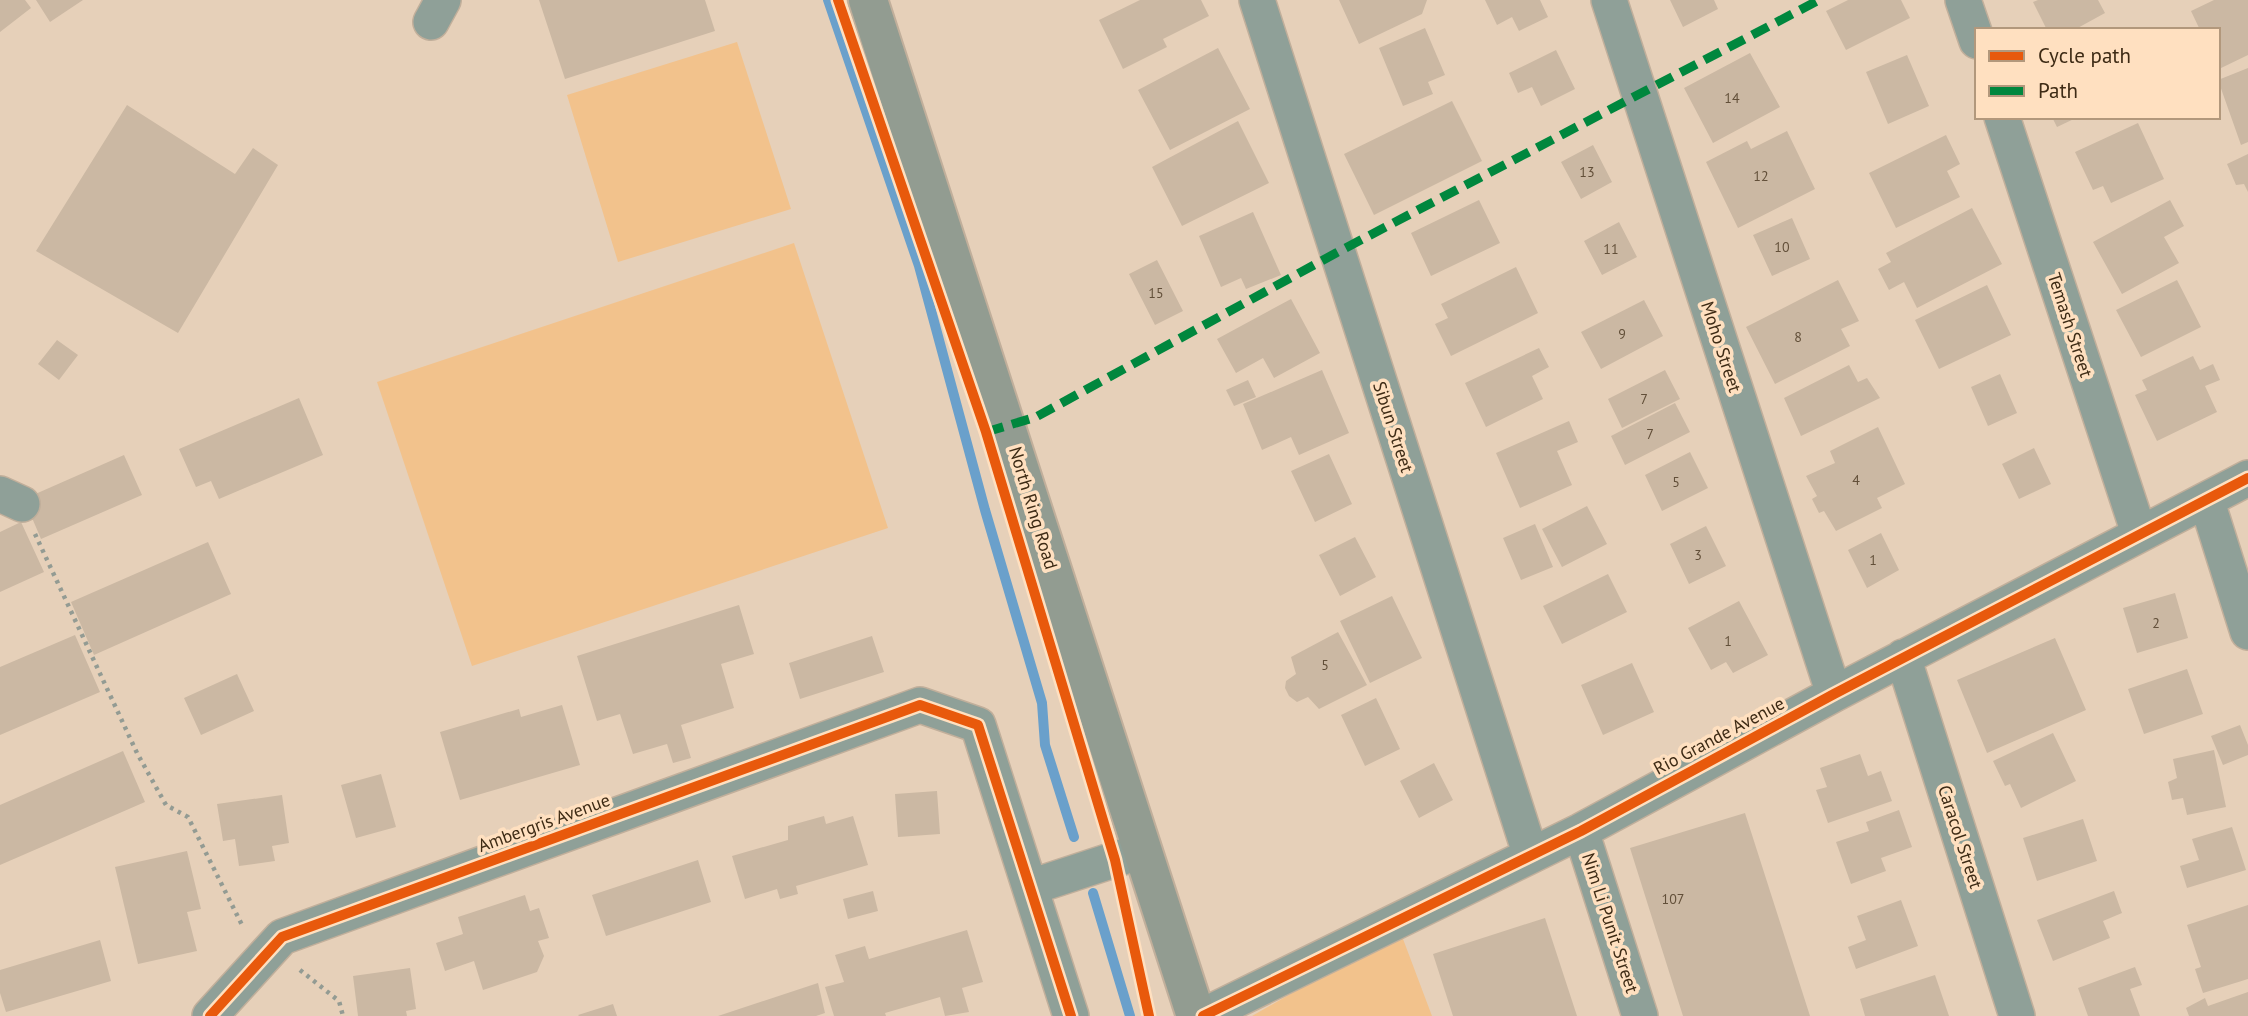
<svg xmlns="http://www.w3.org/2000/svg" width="2248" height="1016" font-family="'PT Sans',sans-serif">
  <rect width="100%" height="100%" fill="#e6d0b9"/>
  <path fill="#f2c28c" d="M737,42L791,209L618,262L567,95Z
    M794,243L888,528L472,666L377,382Z
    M1400,931L1432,1016H1252Z"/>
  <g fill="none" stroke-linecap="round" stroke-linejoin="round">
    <path stroke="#6aa0cb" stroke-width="10" d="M828,0L919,266L985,510L1042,703L1045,745L1074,837
      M1093,893L1130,1016"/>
  </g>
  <path fill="#cbb8a3" d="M0,0H25L31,8L0,32Z
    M36,0H83L50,22Z
    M539,0H705L715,31L565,79Z
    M1140,0H1201L1209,16L1163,39L1167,47L1123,69L1099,20Z
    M1339,0H1427L1422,14L1359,44Z
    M1485,0H1540L1548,17L1519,31L1512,17L1497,25Z
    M1670,0H1714L1718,9L1683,27Z
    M1848,0H1901L1910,18L1846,50L1826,11Z
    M2038,0H2098L2105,13L2074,30H2047L2033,2Z
    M2214,0H2248V55L2219,69L2218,30H2200L2191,11Z
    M1425,28L1445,75L1428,82L1433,94L1403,106L1379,48Z
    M1218,48L1250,109L1170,150L1138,90Z
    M1556,50L1575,89L1541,106L1532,87L1518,93L1509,73Z
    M1750,53L1780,107L1713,143L1684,88Z
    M1907,55L1929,106L1888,124L1866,72Z
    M2248,68V142L2241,145L2218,80Z
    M1452,101L1482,161L1374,215L1344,154Z
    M127,105L235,174L253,148L278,165L178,333L36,251Z
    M2052,117H2078L2057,127Z
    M1238,121L1269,183L1182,226L1152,167Z
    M2138,123L2164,179L2111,203L2103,186L2093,190L2075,152Z
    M1787,131L1815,189L1738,228L1706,162L1747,141L1751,149Z
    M1946,135L1960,164L1947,171L1960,197L1896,228L1869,173Z
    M1593,145L1612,182L1581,199L1561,162Z
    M2248,154V192L2244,184L2236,185L2227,164Z
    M1479,200L1500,243L1431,276L1411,233Z
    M2170,200L2184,226L2164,237L2179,263L2122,294L2093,242Z
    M1972,208L2002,264L1917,308L1904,282L1889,290L1878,269L1891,262L1886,253Z
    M1253,212L1281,275L1246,289L1241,278L1221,287L1199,236Z
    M1792,218L1810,259L1772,276L1753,235Z
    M1619,222L1637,257L1602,275L1584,241Z
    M1157,260L1183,311L1155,325L1129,274Z
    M1516,267L1538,313L1451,356L1435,324L1448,318L1441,304Z
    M1838,280L1859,321L1841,329L1850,346L1775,384L1746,327Z
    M2177,280L2201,327L2141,357L2116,310Z
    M1987,285L2011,335L1939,369L1915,320Z
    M1291,299L1320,353L1274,378L1263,358L1236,373L1217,339Z
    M1644,300L1663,336L1601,369L1581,332Z
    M57,340L78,355L59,380L38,364Z
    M1539,348L1549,367L1532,376L1543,399L1486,427L1465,383Z
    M2193,356L2200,370L2213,364L2220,380L2205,386L2217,412L2157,441L2135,395L2147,390L2142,380Z
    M1849,365L1858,382L1867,378L1880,398L1801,436L1784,398Z
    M1322,370L1349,433L1299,455L1291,437L1262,450L1243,404Z
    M1665,370L1680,399L1622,428L1608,399Z
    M2000,374L2017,413L1988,426L1971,387Z
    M1248,380L1256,397L1234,406L1226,390Z
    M299,398L323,455L219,499L211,481L196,487L179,449Z
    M1675,403L1690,432L1625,465L1611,436Z
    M1569,421L1578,442L1557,451L1572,485L1520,508L1496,453Z
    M1878,427L1905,484L1877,498L1882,508L1836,531L1824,511L1819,513L1812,499L1817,496L1806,476L1835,463L1830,451Z
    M2034,448L2051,484L2019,499L2002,464Z
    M1690,452L1708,488L1662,511L1645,475Z
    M1329,454L1352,504L1315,522L1291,471Z
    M124,455L142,495L41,539L24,499Z
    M1587,506L1607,544L1562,567L1542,529Z
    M21,522L44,572L0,592V532Z
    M1535,524L1553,567L1521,580L1503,538Z
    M1706,526L1726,566L1689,584L1670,544Z
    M1881,533L1899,570L1867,588L1848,550Z
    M1355,537L1376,577L1340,596L1319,555Z
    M208,542L231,594L94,655L71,602Z
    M1608,574L1627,612L1562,644L1543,606Z
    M2175,593L2188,638L2137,653L2123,608Z
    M1392,596L1422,658L1370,683L1340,621Z
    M1739,601L1768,655L1733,673L1726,662L1711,670L1688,628Z
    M739,605L754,654L721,664L734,708L681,725L691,758L673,763L667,744L633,754L620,714L597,721L577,656Z
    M1338,632L1367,685L1319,709L1308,697L1297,702L1289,696L1285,688L1286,681L1296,674L1291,657Z
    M75,635L100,692L0,735V667Z
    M872,636L884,672L800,699L789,663Z
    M2055,638L2086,710L1987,753L1957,680Z
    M1632,663L1654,712L1603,735L1581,685Z
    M2187,669L2203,714L2144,734L2128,689Z
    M237,674L254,711L201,735L184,698Z
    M1376,698L1400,749L1365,766L1341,715Z
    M562,705L580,765L460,800L440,732L519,709L521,717Z
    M2240,725L2248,745V755L2223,765L2211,736Z
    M2053,733L2076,781L2021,808L2010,784L2005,786L1993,761Z
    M2214,750L2226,807L2187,815L2183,798L2172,800L2168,782L2177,778L2173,759Z
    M123,751L145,802L0,865V805Z
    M1860,754L1868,776L1881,771L1892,801L1828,823L1816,790L1827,787L1820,768Z
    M1434,763L1453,800L1419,818L1400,781Z
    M381,774L396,827L356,838L341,785Z
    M937,791L940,834L898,837L895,794Z
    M282,795L289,843L272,846L275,861L239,866L235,839L223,841L217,804Z
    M1899,810L1912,847L1881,858L1886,871L1851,884L1836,842L1869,831L1866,822Z
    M1745,813L1810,1016H1683L1630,848Z
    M824,816L826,824L853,816L868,865L796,886L798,894L780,899L777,889L745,899L732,856L788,840V826Z
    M2083,819L2097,861L2037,881L2023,838Z
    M2232,827L2246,870L2187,888L2180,866L2199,860L2192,839Z
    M187,851L201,909L187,912L197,951L138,964L115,867Z
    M698,860L711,902L606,936L592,895Z
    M873,891L878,911L848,919L843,899Z
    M2114,891L2122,913L2103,921L2110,938L2053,961L2037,920Z
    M525,895L530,911L539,908L549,938L538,941L544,956L537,972L483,990L474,961L445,971L436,943L463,934L458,917Z
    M1901,900L1918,946L1856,969L1848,947L1866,940L1857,916Z
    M2248,905V979L2203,993L2195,969L2201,967L2187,925Z
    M1545,918L1577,1016H1453L1433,954Z
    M967,930L983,982L962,988L969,1012L945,1016L940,997L885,1013L886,1016H834L825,987L844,982L835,955L865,946L869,959Z
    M100,940L111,981L6,1012L0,993V970Z
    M2135,967L2142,985L2130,989L2140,1016H2088L2078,988Z
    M410,968L416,1009L406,1011L407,1016H358L353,976Z
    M1935,975L1949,1016H1865L1860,999Z
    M818,983L825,1013L816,1016H718Z
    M2248,992V1016H2189L2186,1008L2205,998L2208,1006Z
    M613,1004L617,1016H579L578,1015Z"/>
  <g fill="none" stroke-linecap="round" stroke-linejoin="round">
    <defs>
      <path id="minor" d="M1257,0L1530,853
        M1609,0L1834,694
        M1963,0L1977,41
        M431,22L443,0
        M2002,117L2139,533
        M0,494L22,504
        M2207,502L2248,632
        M1903,657L2017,1016
        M1581,831L1640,1016
        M1031,887L1141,851
        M210,1016L282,937L920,705L978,725L1071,1016
        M1203,1016L1581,831L1834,694L2248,478"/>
      <path id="major" d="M868,0L1196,1016"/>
    </defs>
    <use href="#minor" stroke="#c1af9b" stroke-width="38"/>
    <use href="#major" stroke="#c1af9b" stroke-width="42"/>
    <path stroke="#939b93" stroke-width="4.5" stroke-dasharray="3.5 5" stroke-linecap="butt" d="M35,534L137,753L166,805L188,817L243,927
      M300,970L339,1001L343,1016"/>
    <use href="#minor" stroke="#8fa098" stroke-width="35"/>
    <use href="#major" stroke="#929c91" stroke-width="38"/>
    <path stroke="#00873e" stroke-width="9" stroke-dasharray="18 9" stroke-linecap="butt" d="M986,432L1036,417L1336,253L1819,0"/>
    <defs>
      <path id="cycleway" d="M838,0L986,432L1115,860L1149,1016
        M210,1016L282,937L920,705L978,725L1071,1016
        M1203,1016L1581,831L1834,694L2248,478"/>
    </defs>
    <use href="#cycleway" stroke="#ffe0c0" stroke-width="15"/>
    <use href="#cycleway" stroke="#e8590c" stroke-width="10"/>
  </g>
  <g text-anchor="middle" stroke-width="7" stroke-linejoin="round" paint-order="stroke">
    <g font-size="14" fill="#624f39">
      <text x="1732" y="103">14</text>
      <text x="1587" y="177">13</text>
      <text x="1761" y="181">12</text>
      <text x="1782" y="252">10</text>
      <text x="1611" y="254">11</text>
      <text x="1156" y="298">15</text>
      <text x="1622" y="339">9</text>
      <text x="1798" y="342">8</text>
      <text x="1644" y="404">7</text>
      <text x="1650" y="439">7</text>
      <text x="1856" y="485">4</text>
      <text x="1676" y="487">5</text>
      <text x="1698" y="560">3</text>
      <text x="1873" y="565">1</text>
      <text x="2156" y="628">2</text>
      <text x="1728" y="646">1</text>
      <text x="1325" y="670">5</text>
      <text x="1673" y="904">107</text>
    </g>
    <g font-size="18" fill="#3e2b15" stroke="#ffe0c0">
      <text transform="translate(2070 325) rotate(72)" y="6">Temash Street</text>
      <text transform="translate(1721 347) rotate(72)" y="6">Moho Street</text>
      <text transform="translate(1393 427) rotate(72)" y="6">Sibun Street</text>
      <text transform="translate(1033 508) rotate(73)" y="6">North Ring Road</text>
      <text transform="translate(1719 736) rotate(-28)" y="6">Rio Grande Avenue</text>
      <text transform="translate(544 823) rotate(-20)" y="6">Ambergris Avenue</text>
      <text transform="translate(1960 837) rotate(72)" y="6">Caracol Street</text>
      <text transform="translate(1610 923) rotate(72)" y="6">Nim Li Punit Street</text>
    </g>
  </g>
  <rect x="1975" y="28" width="245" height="91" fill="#ffe0c0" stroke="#b2987c" stroke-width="2"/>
  <rect x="1989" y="51" width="35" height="10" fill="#e8590c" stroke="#b2987c" stroke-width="2"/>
  <text x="2038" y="63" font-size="21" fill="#3e2b15">Cycle path</text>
  <rect x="1989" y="86" width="35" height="10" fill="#00873e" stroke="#b2987c" stroke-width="2"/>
  <text x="2038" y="98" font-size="21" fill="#3e2b15">Path</text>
</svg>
